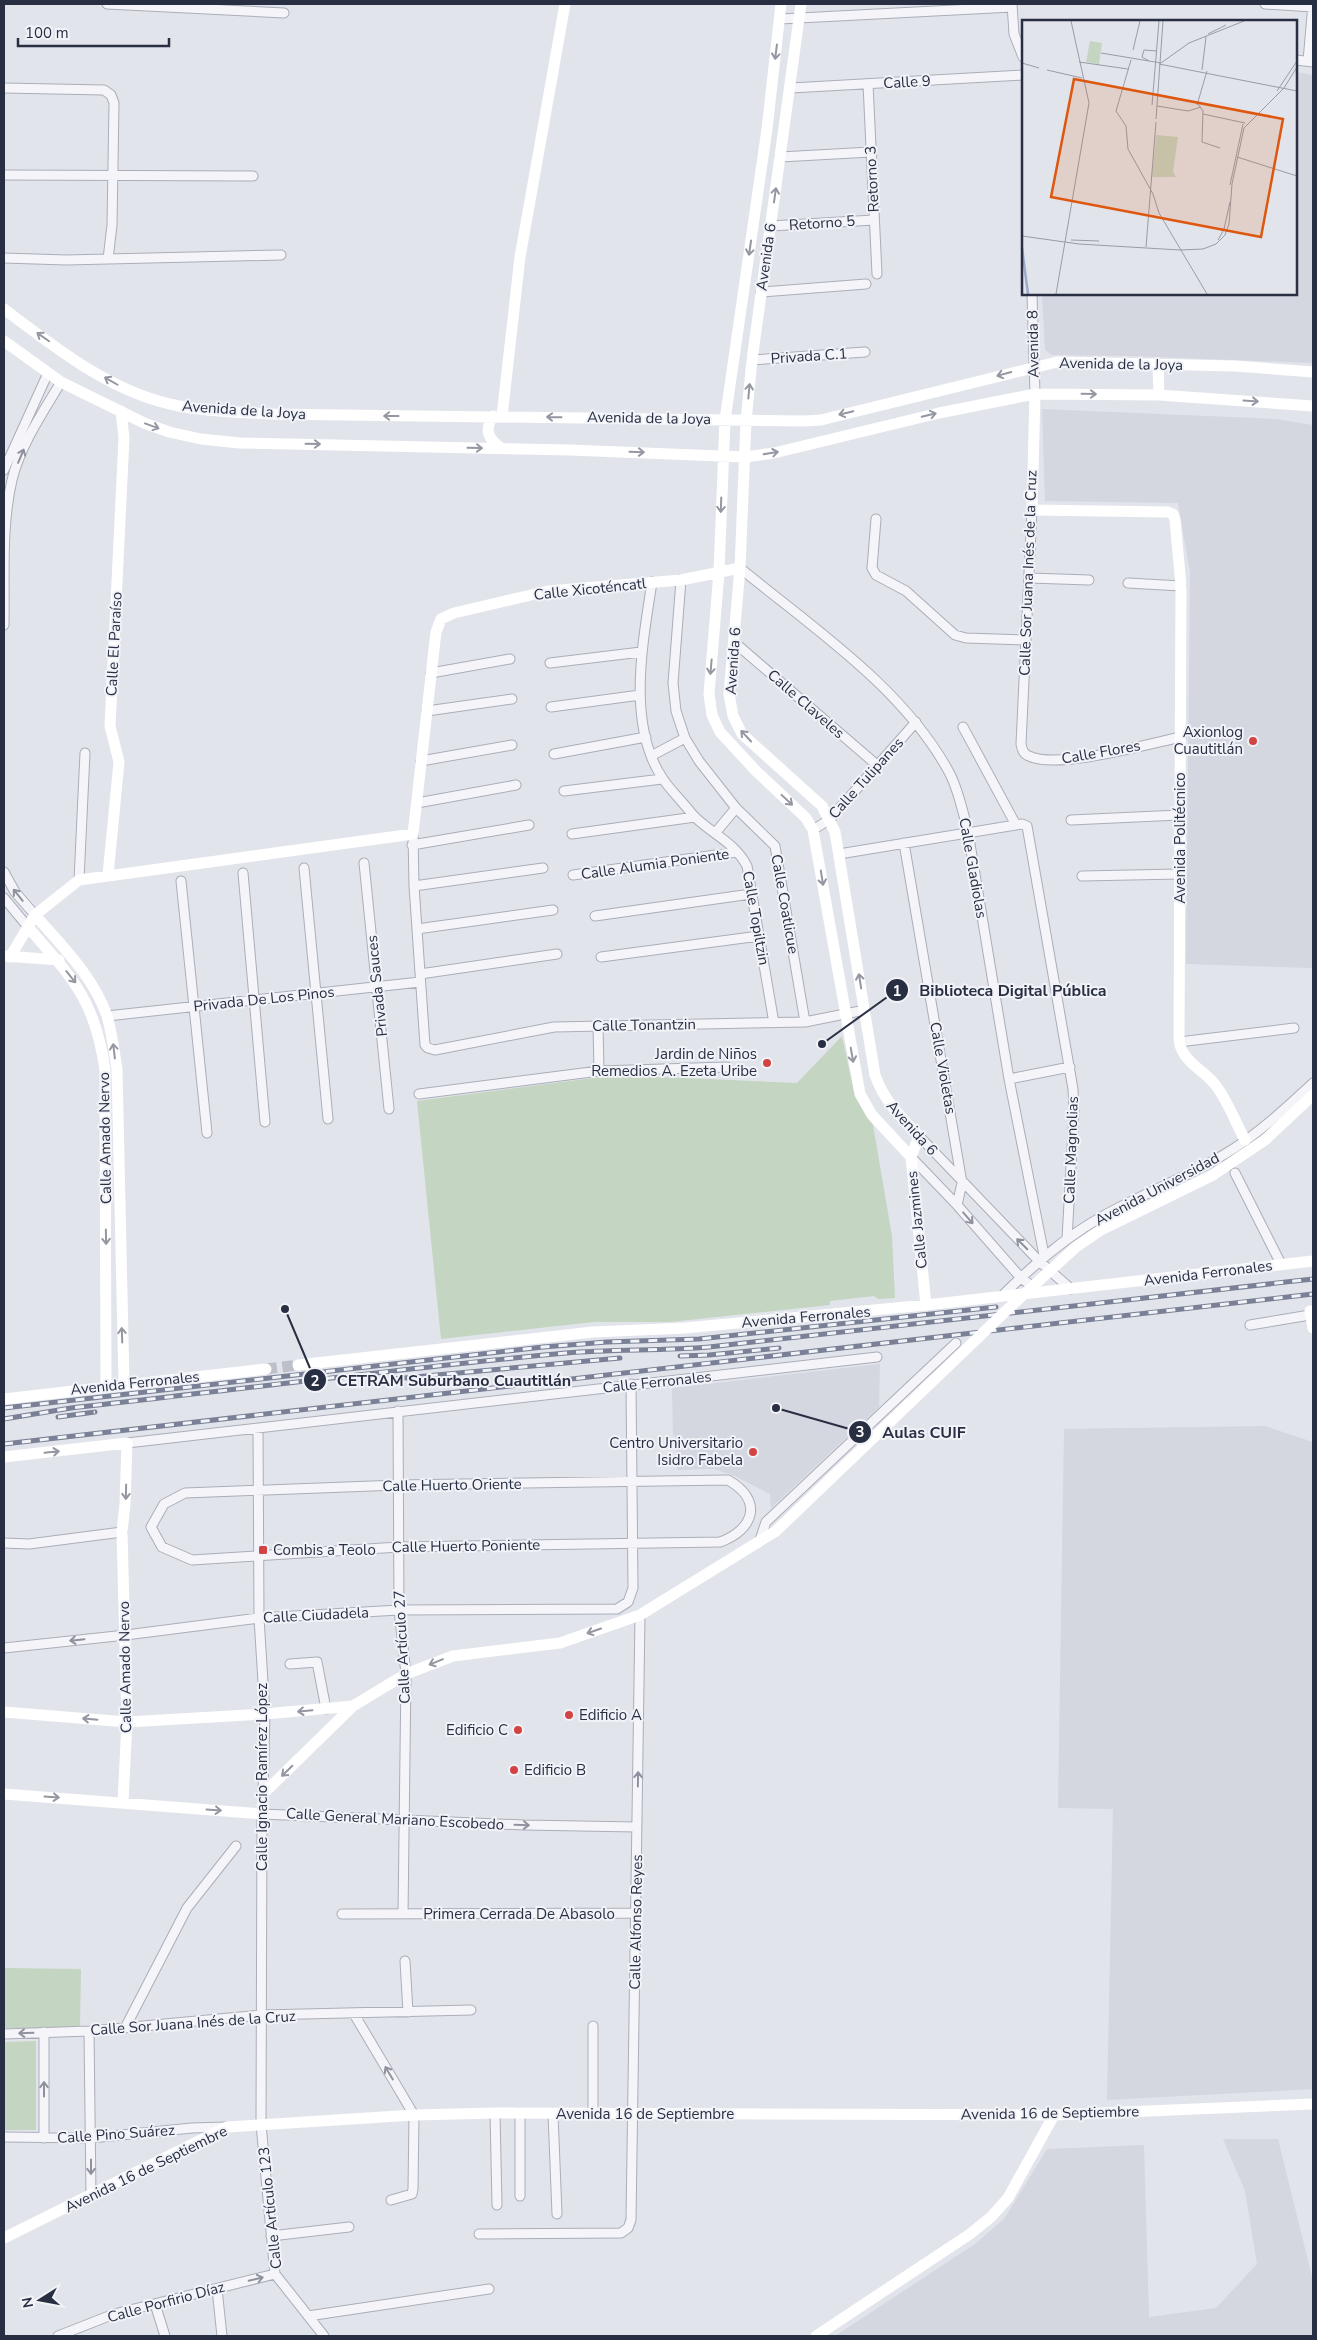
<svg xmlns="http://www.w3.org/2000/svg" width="1317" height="2340" font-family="'Nunito Sans',sans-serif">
  <rect width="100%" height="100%" fill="#e2e4eb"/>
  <path fill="#d4d6e0" d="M1296,72L1313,75V363L1130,356L1052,355L1045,350L1042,294H1296Z
    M1042,409L1276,419L1313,425V968L1186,964L1190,572L1178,503L1045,501Z
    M880,1364L879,1407L771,1508L770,1494L735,1476L714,1469L677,1470L675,1436H673L672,1388Z
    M1265,1426L1313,1442V2089L1107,2100L1113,1809L1058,1808L1064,1429Z
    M1223,2139H1278L1313,2281V2336H835L975,2244L1004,2219L1047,2149L1144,2145L1149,2317L1216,2308L1257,2264L1245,2191Z"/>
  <path fill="#c4d5c2" d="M842,1036L854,1092L873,1125L892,1236L895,1298L878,1299L874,1296L830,1301V1305L670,1322H594L441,1339L417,1101L616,1075L797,1083Z
    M4,1968L81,1969L80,2028H4Z
    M36,2041V2130H4V2042Z"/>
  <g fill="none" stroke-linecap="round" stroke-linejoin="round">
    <path stroke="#bdc0c9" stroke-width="11" stroke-dasharray="11 5.5" stroke-linecap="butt" d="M266,1369L298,1365"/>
    <defs>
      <path id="street" d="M107,4L284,13
        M1012,4L1014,34L1023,57
        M1265,4L1313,7
        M780,19L1012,7
        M1296,60L1313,62
        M1308,61L1313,4
        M868,84L877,274
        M4,88L104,90L111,95L114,103L112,225L108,259L66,260L4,258
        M791,88L1023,75
        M780,157L871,152
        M4,175L253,176
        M770,226L874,220
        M108,259L281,255
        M761,292L866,284
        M1032,294L1035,394
        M752,360L865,352
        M4,470L48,373
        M1032,510L1021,744C1022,749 1023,754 1029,756C1057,770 1148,744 1181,737
        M876,519L872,568L876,575L906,591L955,635L966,638L1026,640
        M740,568C813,628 905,689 950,774C959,792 963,812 968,832L1009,1079L1044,1255
        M1029,578L1089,580
        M681,580L673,683L676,711L685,738L699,761L736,808L775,846L805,1022
        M652,582C643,642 626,725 663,779C671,791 683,802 692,814C708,832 734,841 747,866L774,1023
        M1128,583L1181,586
        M4,625C5,578 1,527 12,480C20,446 43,412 61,382
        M734,642L878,766
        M550,663L641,652
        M431,673L510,659
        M551,707L640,695
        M427,711L512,699
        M963,727L1016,825
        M554,754L646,737
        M651,756L685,738
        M421,761L512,745
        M564,791L662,779
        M417,803L516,785
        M1071,820L1179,815
        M813,830L830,819L916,722
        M716,832L736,808
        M413,834L414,886L425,1045L428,1048L435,1050L554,1027L805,1022L865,1010
        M572,834L695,817
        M904,843L962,1183L957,1205
        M412,845L529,825
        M839,854L1022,824L1027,826L1073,1089L1074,1112L1067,1239
        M364,863L389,1109
        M304,868L328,1119
        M4,872L15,892L35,915
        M243,873L265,1122
        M573,875L737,852
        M1082,876L1179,874
        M79,880L85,753
        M181,881L207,1133
        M414,886L543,868
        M4,898L28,927
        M595,916L751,894
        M417,929L553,910
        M601,957L759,936
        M420,974L557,954
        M107,1016L420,982
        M598,1026L599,1071
        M1179,1042L1294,1028
        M1009,1079L1070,1067
        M419,1094L599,1071L727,1067
        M919,1136L1039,1261L1071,1289
        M911,1157L957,1205L1021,1278L1036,1289
        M1235,1173L1281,1264
        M1002,1296C1033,1265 1064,1238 1103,1216C1142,1194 1186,1178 1225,1154C1257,1135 1285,1109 1313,1083
        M1250,1325L1310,1315
        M398,1411L399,1610L406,1674L403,1914
        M258,1429L259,1618L265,1714L263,1794
        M127,1443L877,1357
        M728,1480C763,1500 755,1529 720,1542L399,1547L192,1560L162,1547L151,1527L164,1504L185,1493L398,1485Z
        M760,1540L766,1522L956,1343
        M4,1543L29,1544L122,1532
        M4,1648L126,1635L259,1618L399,1610L617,1609L628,1602L633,1588L631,1384
        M290,1664L317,1662L326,1709
        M342,1914L636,1913
        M405,1961L408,2012
        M354,2014L414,2115L413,2189L412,2194L391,2200
        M125,2028L187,1908L236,1846
        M89,2031L91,2196
        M4,2034L89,2031L262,2015L471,2010
        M495,2113L497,2205
        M553,2114L557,2214
        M593,2114V2026
        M4,2137L91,2138L192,2128L225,2127
        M44,2138V2032
        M520,2196V2113
        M479,2234L621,2233L628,2228L631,2220L640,1615
        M271,2236L349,2227
        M217,2289L222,2336
        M155,2304L165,2336
        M308,2316L489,2289
        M58,2336L114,2314L275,2274
        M324,2336L275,2274L261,2124L262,1814L524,1825L637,1827"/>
    </defs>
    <use href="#street" stroke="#aaaeb9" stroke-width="11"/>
    <use href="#street" stroke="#f5f5f9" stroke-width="9"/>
    <path stroke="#fff" stroke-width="11" d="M781,4L767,129L725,420L719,572L709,694L712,715L720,732L756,771L806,818L813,830L860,1094L872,1115L911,1157
      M801,4L752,360L746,421L740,568L729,694L733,716L742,734L822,806L835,832L875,1075C884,1101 901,1117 919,1136L911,1157L926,1305
      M4,309C57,349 113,394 179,406C209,412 240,412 270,414L804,421L821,420L1057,362L1235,366L1313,372
      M4,341L61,382L144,423L169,432L201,439L240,443L570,450L745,457L774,453L939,413L1035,394L1159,395L1313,406
      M1158,365L1159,395
      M1035,394L1032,510L1168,512L1173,514L1175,520L1181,586L1179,1042C1184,1062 1200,1068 1213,1082C1227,1098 1235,1122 1245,1140
      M493,416C484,430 488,439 501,448
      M502,416L520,257L565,4
      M108,875L119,762L110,726L124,438L121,411
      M35,915C62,946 93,976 107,1016C112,1033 114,1051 117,1069L124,1384
      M28,927C72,978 95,999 105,1070L106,1386
      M5,956L59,960
      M10,957L35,915L79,880L413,834L436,632L441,619L454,613L548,591L681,580L740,568
      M1265,1140L1313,1095
      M1310,1311L1313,1328
      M298,1365L593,1332L685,1328L926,1305L1313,1261
      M4,1399L266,1369
      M4,1457L127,1443L125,1504L122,1532L127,1722L123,1802
      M4,1712L127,1722L265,1714L353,1706
      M4,1794L262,1814L263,1794L353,1706L406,1674L453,1656L560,1643L640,1615L776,1531
      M4,2238L227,2127L414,2115L495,2113L1054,2115L1313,2104
      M816,2336L970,2234L991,2217L1008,2198L1054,2115"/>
    <defs>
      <path id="rail" d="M680,1356L709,1355L779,1348
        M393,1379L620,1358
        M4,1408L543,1347L607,1342L699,1339L996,1307
        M58,1417L95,1412
        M4,1419L71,1408C236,1390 401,1368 566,1353C614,1349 662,1351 709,1347L1313,1279
        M4,1444L1313,1294"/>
    </defs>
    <use href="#rail" stroke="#7a8095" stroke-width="5"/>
    <use href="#rail" stroke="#f1f3f8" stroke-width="3" stroke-dasharray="9" stroke-linecap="butt"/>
    <path stroke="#fff" stroke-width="11" d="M776,1531L1009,1308L1076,1247L1101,1230L1213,1175L1265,1140"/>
  </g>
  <defs><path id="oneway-shaft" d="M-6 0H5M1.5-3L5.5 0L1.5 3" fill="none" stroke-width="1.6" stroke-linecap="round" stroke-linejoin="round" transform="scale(1.25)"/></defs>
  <g stroke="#9497a1">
    <use href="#oneway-shaft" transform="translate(776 52) rotate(97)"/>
    <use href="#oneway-shaft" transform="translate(775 195) rotate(-82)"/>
    <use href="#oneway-shaft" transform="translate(750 248) rotate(98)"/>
    <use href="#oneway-shaft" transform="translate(43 337) rotate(-145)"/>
    <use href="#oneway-shaft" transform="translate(1004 374) rotate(165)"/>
    <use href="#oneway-shaft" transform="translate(111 381) rotate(-150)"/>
    <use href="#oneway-shaft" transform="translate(749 391) rotate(-85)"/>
    <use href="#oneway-shaft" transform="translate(1089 394) rotate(1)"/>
    <use href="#oneway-shaft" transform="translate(1251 401) rotate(4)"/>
    <use href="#oneway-shaft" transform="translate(846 413) rotate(166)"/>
    <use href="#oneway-shaft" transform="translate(929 415) rotate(-14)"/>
    <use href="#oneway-shaft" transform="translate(391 416) rotate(-180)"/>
    <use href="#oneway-shaft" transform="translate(554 417) rotate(-179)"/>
    <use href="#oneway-shaft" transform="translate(152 426) rotate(20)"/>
    <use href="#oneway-shaft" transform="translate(313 444) rotate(1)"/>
    <use href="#oneway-shaft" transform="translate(475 448) rotate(1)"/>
    <use href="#oneway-shaft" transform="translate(637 452) rotate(2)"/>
    <use href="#oneway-shaft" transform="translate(771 453) rotate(-9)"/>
    <use href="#oneway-shaft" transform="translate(721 505) rotate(92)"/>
    <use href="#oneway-shaft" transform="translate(711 667) rotate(95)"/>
    <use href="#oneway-shaft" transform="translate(746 736) rotate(-133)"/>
    <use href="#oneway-shaft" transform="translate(787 800) rotate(43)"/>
    <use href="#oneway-shaft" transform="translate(822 878) rotate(81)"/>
    <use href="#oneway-shaft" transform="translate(71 977) rotate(51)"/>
    <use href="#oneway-shaft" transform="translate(860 981) rotate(-99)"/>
    <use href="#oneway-shaft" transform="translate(114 1051) rotate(-97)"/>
    <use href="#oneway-shaft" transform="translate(852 1055) rotate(80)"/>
    <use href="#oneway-shaft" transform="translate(106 1237) rotate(89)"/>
    <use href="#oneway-shaft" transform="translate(122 1335) rotate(-92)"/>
    <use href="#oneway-shaft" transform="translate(52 1452) rotate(-6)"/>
    <use href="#oneway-shaft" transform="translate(126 1492) rotate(91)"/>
    <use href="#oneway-shaft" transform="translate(594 1631) rotate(161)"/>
    <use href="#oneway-shaft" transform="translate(436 1662) rotate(158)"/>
    <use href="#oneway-shaft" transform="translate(305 1711) rotate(175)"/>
    <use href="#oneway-shaft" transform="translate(90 1719) rotate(-175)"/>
    <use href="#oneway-shaft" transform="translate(287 1771) rotate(136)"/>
    <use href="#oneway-shaft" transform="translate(52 1797) rotate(4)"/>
    <use href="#oneway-shaft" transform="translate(214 1810) rotate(4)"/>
  </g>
  <g stroke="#8f929e">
    <use href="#oneway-shaft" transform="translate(21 456) rotate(-67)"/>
    <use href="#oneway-shaft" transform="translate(18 895) rotate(-129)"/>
    <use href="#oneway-shaft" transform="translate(968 1218) rotate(49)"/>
    <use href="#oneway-shaft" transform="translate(1022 1244) rotate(-135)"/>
    <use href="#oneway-shaft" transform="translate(77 1640) rotate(174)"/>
    <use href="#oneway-shaft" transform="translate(638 1779) rotate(-89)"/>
    <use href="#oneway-shaft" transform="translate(522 1825) rotate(2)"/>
    <use href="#oneway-shaft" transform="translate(26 2033) rotate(178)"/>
    <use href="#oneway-shaft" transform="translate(389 2073) rotate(-121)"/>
    <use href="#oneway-shaft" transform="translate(44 2089) rotate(-90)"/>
    <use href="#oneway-shaft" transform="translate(91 2167) rotate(90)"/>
    <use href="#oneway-shaft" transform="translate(256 2279) rotate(-14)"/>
  </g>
  <g fill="#d34344" stroke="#f1f3f8" stroke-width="2">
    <circle cx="1253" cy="741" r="5"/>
    <circle cx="767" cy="1063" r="5"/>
    <circle cx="753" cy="1452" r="5"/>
    <rect x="258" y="1545" width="10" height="10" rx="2.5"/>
    <circle cx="569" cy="1715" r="5"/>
    <circle cx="518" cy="1730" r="5"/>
    <circle cx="514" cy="1770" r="5"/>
  </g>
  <g text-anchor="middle" stroke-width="4" stroke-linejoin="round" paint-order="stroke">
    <g font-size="15" fill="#292f43" stroke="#f1f3f8">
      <text transform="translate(907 82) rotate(-3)" y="5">Calle 9</text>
      <text transform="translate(872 179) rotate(-93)" y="5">Retorno 3</text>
      <text transform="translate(822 223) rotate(-4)" y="5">Retorno 5</text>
      <text transform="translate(766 257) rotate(-82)" y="5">Avenida 6</text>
      <text transform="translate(1033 344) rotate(-91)" y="5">Avenida 8</text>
      <text transform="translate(809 356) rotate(-4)" y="5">Privada C.1</text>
      <text transform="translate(1121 364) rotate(1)" y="5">Avenida de la Joya</text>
      <text transform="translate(244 410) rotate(4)" y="5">Avenida de la Joya</text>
      <text transform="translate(649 418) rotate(1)" y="5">Avenida de la Joya</text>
      <text transform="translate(1028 573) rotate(-88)" y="5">Calle Sor Juana Inés de la Cruz</text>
      <text transform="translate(590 589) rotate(-6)" y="5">Calle Xicoténcatl</text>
      <text transform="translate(114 644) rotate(-87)" y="5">Calle El Paraíso</text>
      <text transform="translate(733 661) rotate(-86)" y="5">Avenida 6</text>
      <text transform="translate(806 704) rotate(41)" y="5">Calle Claveles</text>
      <text transform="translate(1101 752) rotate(-10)" y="5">Calle Flores</text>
      <text transform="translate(866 778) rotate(-48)" y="5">Calle Tulipanes</text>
      <text transform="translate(1180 838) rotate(-90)" y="5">Avenida Politécnico</text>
      <text transform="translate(655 864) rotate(-8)" y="5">Calle Alumia Poniente</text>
      <text transform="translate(973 868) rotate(80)" y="5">Calle Gladiolas</text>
      <text transform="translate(785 904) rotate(80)" y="5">Calle Coatlicue</text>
      <text transform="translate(756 918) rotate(80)" y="5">Calle Topiltzin</text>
      <text transform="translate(377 986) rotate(-96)" y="5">Privada Sauces</text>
      <text transform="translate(264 999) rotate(-6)" y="5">Privada De Los Pinos</text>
      <text transform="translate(644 1025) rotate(-1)" y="5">Calle Tonantzin</text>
      <text transform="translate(943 1068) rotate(80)" y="5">Calle Violetas</text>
      <text transform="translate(912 1128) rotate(48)" y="5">Avenida 6</text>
      <text transform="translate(105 1138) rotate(-91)" y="5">Calle Amado Nervo</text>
      <text transform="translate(1071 1150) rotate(-88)" y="5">Calle Magnolias</text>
      <text transform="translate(1157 1189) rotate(-28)" y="5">Avenida Universidad</text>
      <text transform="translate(917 1220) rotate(-96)" y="5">Calle Jazmines</text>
      <text transform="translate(1208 1273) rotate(-7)" y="5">Avenida Ferronales</text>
      <text transform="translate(806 1317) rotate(-5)" y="5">Avenida Ferronales</text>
      <text transform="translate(657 1382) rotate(-6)" y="5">Calle Ferronales</text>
      <text transform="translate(135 1383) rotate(-6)" y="5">Avenida Ferronales</text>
      <text transform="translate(452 1485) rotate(-1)" y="5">Calle Huerto Oriente</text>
      <text transform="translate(466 1546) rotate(-1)" y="5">Calle Huerto Poniente</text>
      <text transform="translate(316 1615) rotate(-3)" y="5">Calle Ciudadela</text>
      <text transform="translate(402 1647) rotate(-93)" y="5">Calle Artículo 27</text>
      <text transform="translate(125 1667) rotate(-91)" y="5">Calle Amado Nervo</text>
      <text transform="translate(262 1777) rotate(-90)" y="5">Calle Ignacio Ramírez López</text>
      <text transform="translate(395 1819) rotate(3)" y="5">Calle General Mariano Escobedo</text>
      <text x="519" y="1919">Primera Cerrada De Abasolo</text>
      <text transform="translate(636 1922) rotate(-89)" y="5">Calle Alfonso Reyes</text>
      <text transform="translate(193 2023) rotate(-4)" y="5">Calle Sor Juana Inés de la Cruz</text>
      <text transform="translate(1050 2113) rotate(-1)" y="5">Avenida 16 de Septiembre</text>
      <text x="645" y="2119">Avenida 16 de Septiembre</text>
      <text transform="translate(116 2134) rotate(-4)" y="5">Calle Pino Suárez</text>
      <text transform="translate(146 2169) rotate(-26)" y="5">Avenida 16 de Septiembre</text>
      <text transform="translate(270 2208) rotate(-96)" y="5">Calle Artículo 123</text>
      <text transform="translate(166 2302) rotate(-15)" y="5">Calle Porfirio Díaz</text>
    </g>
    <g font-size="15" fill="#292f43" stroke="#f1f3f8" text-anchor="end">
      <text x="1243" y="737">Axionlog<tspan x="1243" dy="17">Cuautitlán</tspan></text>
      <text x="757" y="1059">Jardin de Niños<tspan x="757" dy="17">Remedios A. Ezeta Uribe</tspan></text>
      <text x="743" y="1448">Centro Universitario<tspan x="743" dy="17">Isidro Fabela</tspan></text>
      <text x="273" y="1555" text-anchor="start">Combis a Teolo</text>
      <text x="579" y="1720" text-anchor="start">Edificio A</text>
      <text x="508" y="1735">Edificio C</text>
      <text x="524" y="1775" text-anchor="start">Edificio B</text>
    </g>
  </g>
  <g transform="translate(1022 20)">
    <rect width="275" height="275" fill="#e2e4eb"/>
    <path d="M68,21L80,23L77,44L64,42ZM134,115L156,117L151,152L154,157H130Z" fill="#c4d5c2"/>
    <path fill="none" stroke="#9caccc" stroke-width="2.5" d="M0,228L6,274"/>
    <path fill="none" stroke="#989ca8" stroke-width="1" d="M186,14L204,5M111,30L118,1M79,33L139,43L167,23L222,1M109,40L94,91L104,106L106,129L131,174L137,193L185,274M127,41L120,37L122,30L135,31M57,42L106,49M0,43L17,48M137,44L275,71M25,50L60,58M180,50L184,17M255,71L275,41M176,84L181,91L180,122L198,128M130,85L137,1M175,85L185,51M135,86L166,91L179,87M181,94L223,103M134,99L141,1M215,137L275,156M208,165L221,104M0,216L57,224L158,230L181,229L194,224L203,215L207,204L210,164L222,108L262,68L275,47M49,220L77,221M196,220L202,209L208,182M124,227L134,102M34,274L67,83L49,1"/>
    <path fill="#de570f" fill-opacity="0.15" stroke="#de570f" stroke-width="2.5" d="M52,59L261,99L239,217L29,177Z"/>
    <rect width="275" height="275" fill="none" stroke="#292f43" stroke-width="2.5"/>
  </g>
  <path fill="none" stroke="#292f43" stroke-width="2" d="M822 1044L897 990M285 1309L315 1380M776 1408L860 1432"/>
  <g fill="#292f43" stroke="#f1f3f8" stroke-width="2">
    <circle cx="822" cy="1044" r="5"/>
    <circle cx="285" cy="1309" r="5"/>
    <circle cx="776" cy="1408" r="5"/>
    <circle cx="897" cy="990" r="12"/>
    <circle cx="315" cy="1380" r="12"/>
    <circle cx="860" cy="1432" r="12"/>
  </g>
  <g font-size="15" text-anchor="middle" font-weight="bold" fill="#fff">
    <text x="897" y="996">1</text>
    <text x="315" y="1386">2</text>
    <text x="860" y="1437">3</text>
  </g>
  <g font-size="16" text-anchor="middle" font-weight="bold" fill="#292f43" stroke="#f1f3f8" stroke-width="4" stroke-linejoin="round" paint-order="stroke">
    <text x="1013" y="996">Biblioteca Digital Pública</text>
    <text x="454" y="1386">CETRAM Suburbano Cuautitlán</text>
    <text x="924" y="1438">Aulas CUIF</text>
  </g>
  <rect width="1317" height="2340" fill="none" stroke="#292f43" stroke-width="10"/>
  <g transform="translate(40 2300) rotate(259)" stroke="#f1f3f8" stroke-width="4" paint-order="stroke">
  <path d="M0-4L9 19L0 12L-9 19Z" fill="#292f43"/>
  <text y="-8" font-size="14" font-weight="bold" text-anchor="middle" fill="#292f43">N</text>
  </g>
  <path d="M18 38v8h151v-8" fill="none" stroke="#292f43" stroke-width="2.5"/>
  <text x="25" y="38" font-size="15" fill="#292f43" stroke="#f1f3f8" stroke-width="4" paint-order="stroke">100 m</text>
</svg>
